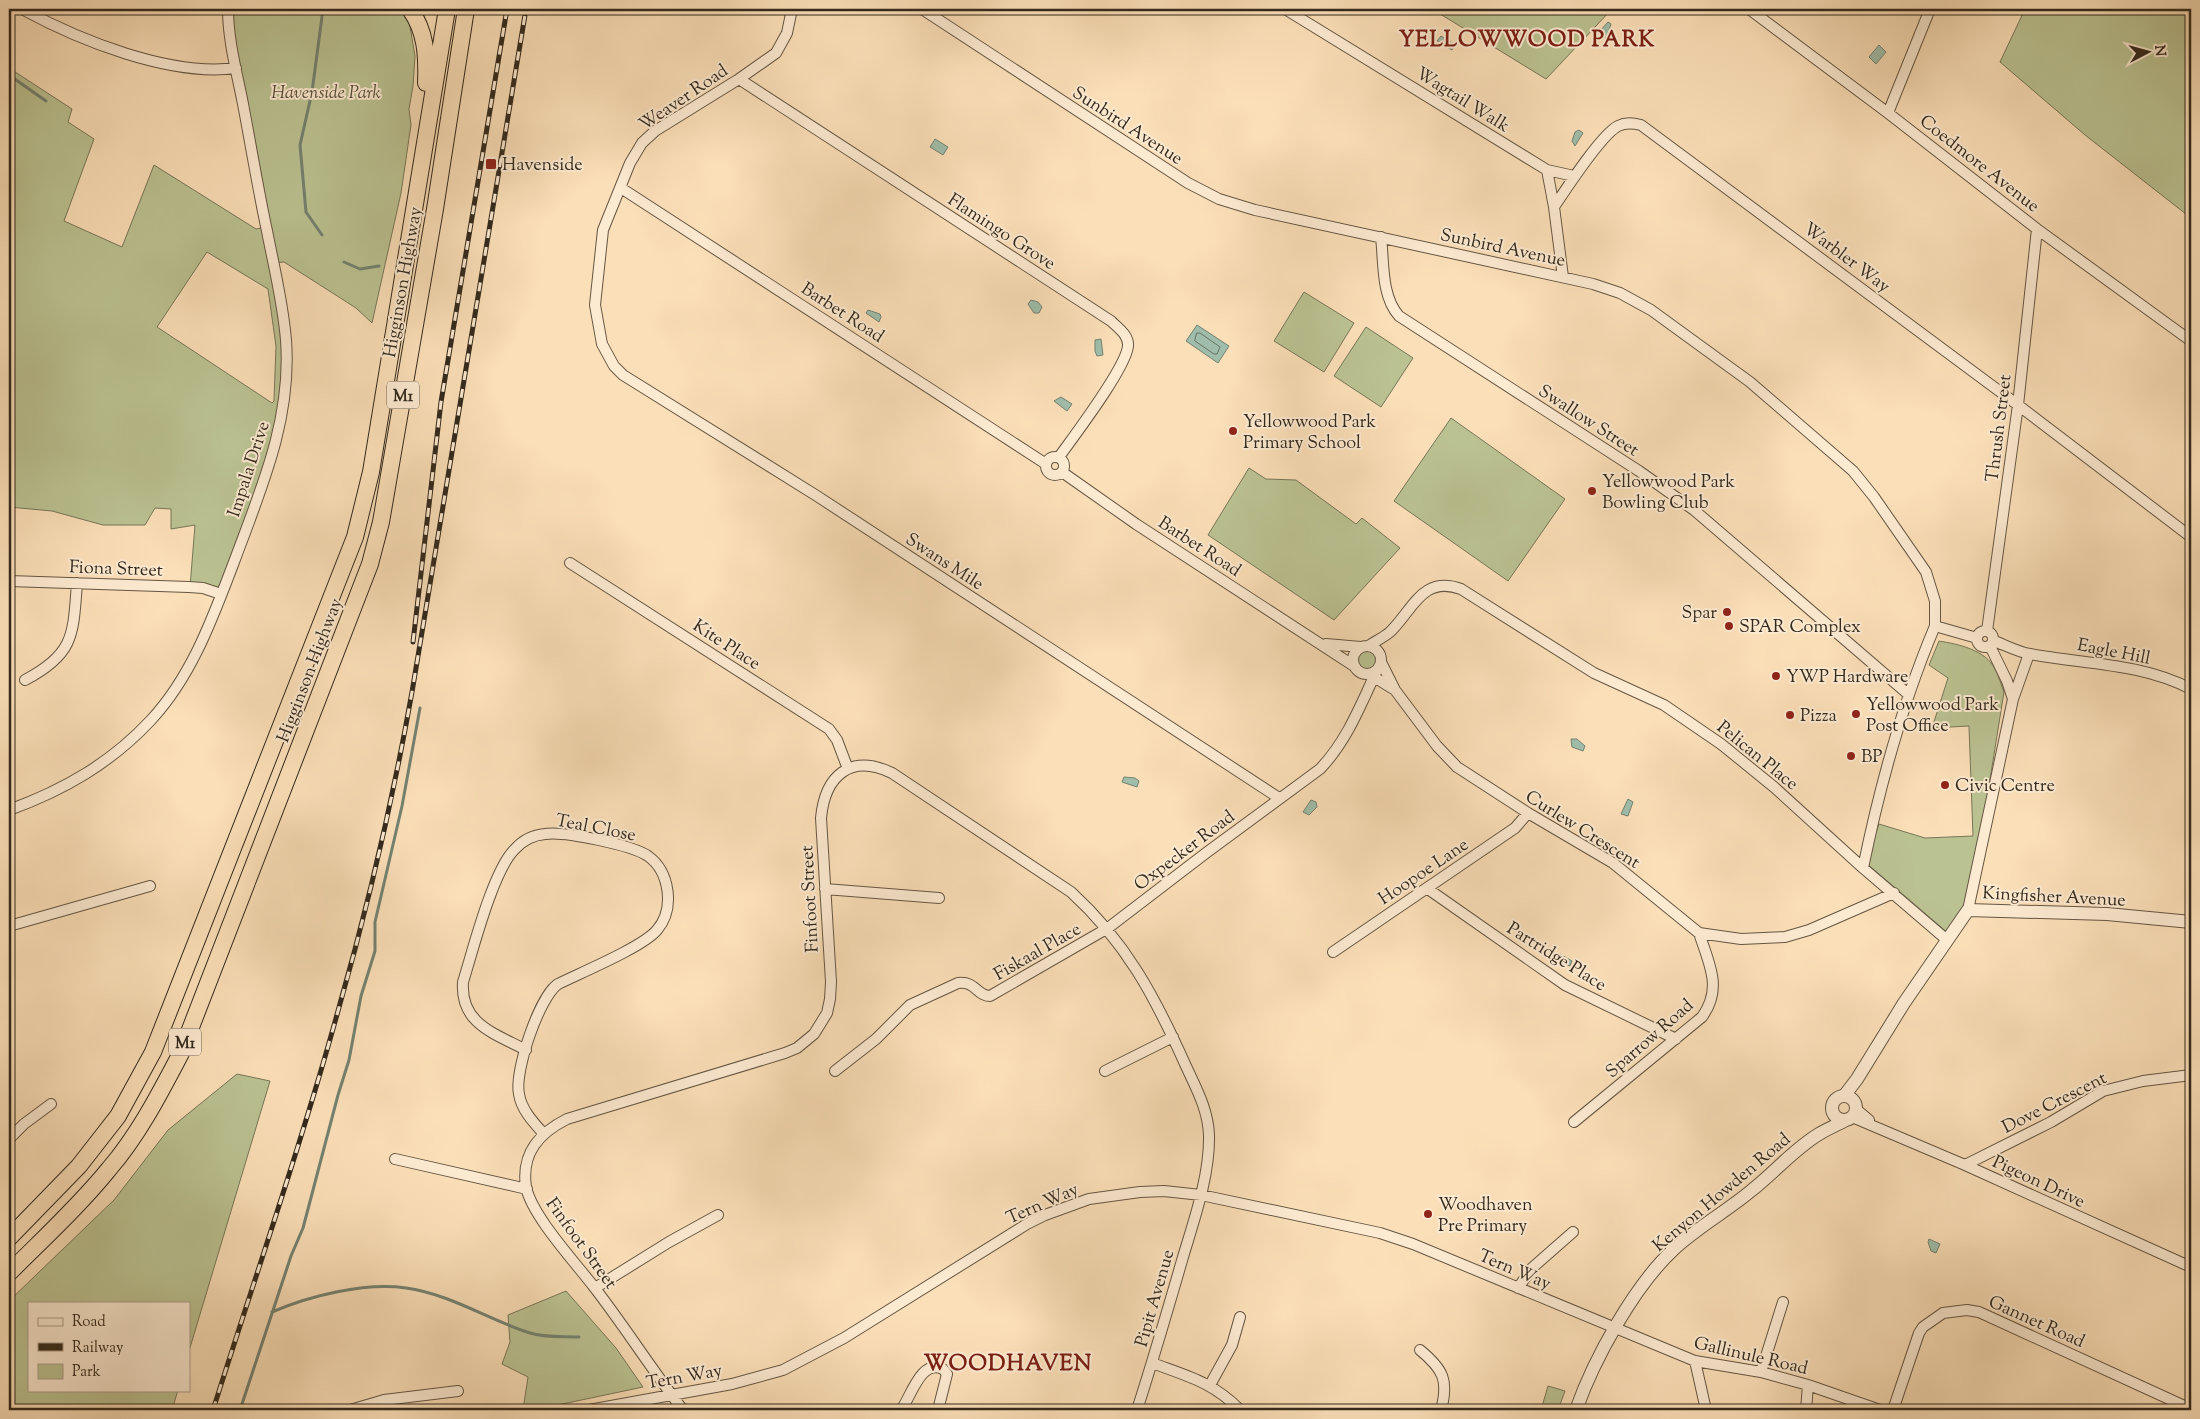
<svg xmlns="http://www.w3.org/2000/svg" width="2200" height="1419" font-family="'Sorts Mill Goudy',serif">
  <rect width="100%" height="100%" fill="#fbdfb8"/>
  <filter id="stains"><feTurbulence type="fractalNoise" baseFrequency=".004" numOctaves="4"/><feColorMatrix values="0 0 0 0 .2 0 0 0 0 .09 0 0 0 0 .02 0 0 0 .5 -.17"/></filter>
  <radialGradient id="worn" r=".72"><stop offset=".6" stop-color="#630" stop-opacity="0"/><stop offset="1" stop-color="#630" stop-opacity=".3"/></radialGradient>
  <path fill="#bbc292" stroke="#777657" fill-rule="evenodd" d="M228,9H407L415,56L413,86L409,109L411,125L401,193L372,323L356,308L284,262L273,263L284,322L281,419L222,594L190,587L195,525L171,529V509L155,508L145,525H103L52,511L9,507V68L72,109L68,122L94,139L64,221L122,247L154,165L256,229L266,227ZM207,252L268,289L276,346L274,401L272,403L157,327Z
    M1432,9H1612L1546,79Z
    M2025,9H2191V218L2085,135L2000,62Z
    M1304,292L1354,323L1324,372L1274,341Z
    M1366,327L1413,358L1381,407L1334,376Z
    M1451,418L1565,499L1508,581L1394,501Z
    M1249,468L1266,479L1296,480L1356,524L1362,518L1400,548L1334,620L1208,535Z
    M1939,641C1958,644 1986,650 1995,669C1999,676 2001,685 2004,692L1970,904L1948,933L1865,862L1879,824L1925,838L1973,836L1969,726L1932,728L1948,678L1929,665Z
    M1356 660a10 10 0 1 1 20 0a10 10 0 1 1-20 0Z
    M237,1074L270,1081L189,1351V1303H29V1390H178L172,1410H9V1301L114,1200L168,1130Z
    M566,1291L616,1348L643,1387L534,1410H523L528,1377L502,1364L510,1342L508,1315Z
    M1548,1386L1565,1391L1558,1410H1541Z"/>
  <path fill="#9fbdaa" stroke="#748271" d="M1608,22L1611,24L1609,30L1611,32L1605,38L1602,36L1600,31Z
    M1441,36L1454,44L1452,50L1437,41Z
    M1879,45L1886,52L1876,64L1869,57Z
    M1579,130L1583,133L1575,146L1572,141L1575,132Z
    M935,139L948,147L943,155L930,147Z
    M1031,300L1038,302L1042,307L1039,313H1034L1028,304Z
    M868,310L880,314L881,317L879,322L866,313Z
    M1197,325L1229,346L1218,363L1186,341Z
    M1101,339L1103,355L1097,356L1095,351V340Z
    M1061,397L1072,404L1067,411L1054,401Z
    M1571,739H1577L1585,746L1583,751L1572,747Z
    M1124,777L1135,778L1139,781L1137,787L1122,782Z
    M1628,799L1633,802L1628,816L1621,814Z
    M1311,800L1316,802L1317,807L1309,815L1303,812Z
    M1560,954L1572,961L1570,966L1564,964L1557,958Z
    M1929,1239L1940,1244L1936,1253L1931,1251L1928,1242Z"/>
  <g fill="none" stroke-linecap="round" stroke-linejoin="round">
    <path stroke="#697363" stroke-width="1" d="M1197,333H1200L1220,347L1217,354H1214L1195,341Z"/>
    <path stroke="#748271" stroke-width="3" d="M9,75L46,101
      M322,235L306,212L300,145L312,92L323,9
      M344,262L360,269L379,266
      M272,1312C309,1296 365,1282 406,1288C450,1294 489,1320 530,1333C545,1338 564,1336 579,1337
      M240,1410L291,1256L303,1228L338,1095L349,1060L361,996L375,951V922L402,806L420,708"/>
    <defs>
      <path id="minor" d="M22,9C79,40 170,77 236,68
        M792,9L787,33L776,53L739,79L655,131L642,143L630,163L603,230L595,305L602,344L614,366L623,375L817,496L1279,798
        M922,9L1188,183L1219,199L1255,210L1593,284L1620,293L1651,310L1750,382L1853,471L1874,497L1926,572L1935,601V626L1977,638
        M1285,9L1547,170L1574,176
        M1749,9L1888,113L2037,229L2191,341
        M739,79L1111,321C1118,328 1129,335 1128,346C1126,368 1074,436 1059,457
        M1888,113L1930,9
        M1547,170L1554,207
        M621,188L1046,464
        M1381,237C1384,262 1381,296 1399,316L1639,471L1694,510L1908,694
        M1563,277L1554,207C1566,189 1601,135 1618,126C1626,122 1633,123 1641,125L2018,405L2191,537
        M1046 466a9 9 0 1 1 18 0a9 9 0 1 1-18 0Z
        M1062,472L1136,524L1354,666
        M570,563L829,729L837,740L848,769
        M9,581L189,587L203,588L221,594
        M1977 639a8 8 0 1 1 16 0a8 8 0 1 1-16 0Z
        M1987,631L2018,405L2037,229
        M1994,641C2005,645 2018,652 2030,654C2083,664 2142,663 2191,689
        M1326,644L1361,647
        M1370,645C1376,641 1384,637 1390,632C1413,610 1422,575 1461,589L1594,673L1664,705L1721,744L1774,787L1863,868L1947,940
        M1353 660a14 14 0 1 1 28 0a14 14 0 1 1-28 0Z
        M1990,646L2007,681L2013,699
        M1381,662L1395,690L1437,746L1457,767L1528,813L1613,863L1699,933L1741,939L1785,937L1809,930L1894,893
        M1369,674L1395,690
        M25,680C75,654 73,634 77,583
        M9,810C64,790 111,763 151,720C192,676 213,617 234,562C261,489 292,419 286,340C283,303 274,267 267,231C258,189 251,146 243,104C237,73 228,41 228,9
        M1863,868C1880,785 1902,704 1935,626
        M825,889L939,898
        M1428,889L1565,985L1676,1039
        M1968,910L2013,699L2029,654
        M9,926L150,886
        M1333,952L1515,828L1528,813
        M526,1050C494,1033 460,1024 463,982C473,950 493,870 515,849C523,840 534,835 545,834C564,831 632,845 648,856C670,872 675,909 657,930C643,947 580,973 558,984C539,997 514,1072 519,1094C521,1109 533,1122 543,1133
        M835,1071L876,1039L910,1005L958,983C976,981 977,996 990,996L1108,928L1206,853L1320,769C1347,741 1361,704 1377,670
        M1105,1071L1173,1037
        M1856,1109L1869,1120
        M1852,1117L1965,1165L2191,1267
        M1574,1122L1702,1017C1723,988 1709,964 1699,933
        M9,1139L24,1124L51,1104
        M395,1159L527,1189
        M1965,1165L2051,1122L2103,1091L2143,1081L2191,1075
        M595,1288L669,1242L718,1215
        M1518,1288L1532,1268L1573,1232
        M1420,1350C1443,1369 1449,1380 1441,1410
        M1695,1361L1706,1410
        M1152,1363C1187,1376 1213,1382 1240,1410
        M1761,1372L1783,1302
        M1210,1385L1232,1345L1240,1317
        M350,1410L384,1400L458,1391
        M589,1410L732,1384L783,1370L844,1338L1027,1224L1045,1215L1089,1199L1140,1192L1164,1191L1201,1195L1380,1233L1413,1244L1695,1361L1761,1372L1808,1385L1880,1410
        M683,1410C652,1370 625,1327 594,1287C575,1262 532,1216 526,1187C521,1153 539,1133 567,1119L785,1053L797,1048L814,1034L827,1013L830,999L831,982L821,818C825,776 850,753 892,773L1071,892C1126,942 1155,997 1185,1064C1196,1088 1208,1109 1209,1135C1210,1175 1194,1220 1183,1257C1168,1309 1153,1360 1137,1410
        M901,1410C911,1397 921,1358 943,1369L947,1374L938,1410
        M1806,1410L1808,1385
        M1893,1410L1919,1333L1923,1327L1943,1313L1967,1310L1979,1312L2191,1409"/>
      <path id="tertiary" d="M1844,1096L1857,1079L1904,1003L1968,910L2107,914L2191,922
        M1832 1108a12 12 0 1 1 24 0a12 12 0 1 1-24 0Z
        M1576,1410C1594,1359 1634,1286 1674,1249C1698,1227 1727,1211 1752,1190C1775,1172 1794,1149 1819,1134C1827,1129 1837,1125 1846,1120"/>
      <path id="trunk" d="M410,9C426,32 427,55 426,83
        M9,1238L79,1166L118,1116L153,1052L355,537L371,472L447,9
        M9,1273C43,1239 79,1206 109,1169C139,1134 160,1093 181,1053L370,564L381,522L435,209L466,9"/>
    </defs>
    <use href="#minor" stroke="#655643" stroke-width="12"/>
    <use href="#tertiary" stroke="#655643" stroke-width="14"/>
    <use href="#trunk" stroke="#33291c" stroke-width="18"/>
    <use href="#minor" stroke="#fcead1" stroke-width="10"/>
    <use href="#tertiary" stroke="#fcead1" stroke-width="12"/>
    <use href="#trunk" stroke="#fbdfb8" stroke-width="16"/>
    <defs>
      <path id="rail" d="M413,642L441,402L507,9
        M213,1410C255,1277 301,1145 338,1011C368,906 393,799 412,692L526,9"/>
    </defs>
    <use href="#rail" stroke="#33291c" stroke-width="5"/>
    <use href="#rail" stroke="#fcead1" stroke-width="3" stroke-dasharray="9" stroke-linecap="butt"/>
  </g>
  <g fill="#8f2418" stroke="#fcead1" stroke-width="2">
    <rect x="485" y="158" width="12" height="12" rx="2.5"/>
    <circle cx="1233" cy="431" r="5"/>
    <circle cx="1592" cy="491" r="5"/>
    <circle cx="1727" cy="612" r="5"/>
    <circle cx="1729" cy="626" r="5"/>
    <circle cx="1776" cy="676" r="5"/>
    <circle cx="1856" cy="714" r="5"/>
    <circle cx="1790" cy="715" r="5"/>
    <circle cx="1851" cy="756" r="5"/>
    <circle cx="1945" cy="785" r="5"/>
    <circle cx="1428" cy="1214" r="5"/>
  </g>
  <g text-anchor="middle" stroke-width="4" stroke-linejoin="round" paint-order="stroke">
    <g fill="#fcead1" stroke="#6f6352" stroke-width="1">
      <rect x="387" y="381.5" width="32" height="27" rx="4"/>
      <rect x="169" y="1028.5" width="32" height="27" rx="4"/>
    </g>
    <g font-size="16" font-weight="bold" fill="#33291c">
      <text x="403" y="401">M1</text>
      <text x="185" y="1048">M1</text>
    </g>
    <g font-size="18" font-style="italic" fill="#554f3a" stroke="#fcead1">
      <text x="326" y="98">Havenside Park</text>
    </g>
    <g font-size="18" fill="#33291c" stroke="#fcead1">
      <text transform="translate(683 97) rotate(-34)" y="6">Weaver Road</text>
      <text transform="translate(1463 99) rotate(32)" y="6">Wagtail Walk</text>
      <text transform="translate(1128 125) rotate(33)" y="6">Sunbird Avenue</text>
      <text transform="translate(1980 163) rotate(38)" y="6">Coedmore Avenue</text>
      <text transform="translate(1002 231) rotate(33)" y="6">Flamingo Grove</text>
      <text transform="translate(1503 247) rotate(12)" y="6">Sunbird Avenue</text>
      <text transform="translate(1847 257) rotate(37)" y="6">Warbler Way</text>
      <text transform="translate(402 282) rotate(-80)" y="6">Higginson Highway</text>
      <text transform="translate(843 312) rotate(33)" y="6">Barbet Road</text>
      <text transform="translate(1589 420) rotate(33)" y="6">Swallow Street</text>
      <text transform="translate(1998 428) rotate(-83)" y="6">Thrush Street</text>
      <text transform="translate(248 469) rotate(-72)" y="6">Impala Drive</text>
      <text transform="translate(1200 546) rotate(33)" y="6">Barbet Road</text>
      <text transform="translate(945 561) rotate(33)" y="6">Swans Mile</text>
      <text transform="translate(116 568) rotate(2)" y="6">Fiona Street</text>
      <text transform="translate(727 644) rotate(33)" y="6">Kite Place</text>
      <text transform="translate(2114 651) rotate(11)" y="6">Eagle Hill</text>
      <text transform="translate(309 670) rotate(-69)" y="6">Higginson Highway</text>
      <text transform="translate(1758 755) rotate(39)" y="6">Pelican Place</text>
      <text transform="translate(596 827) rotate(11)" y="6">Teal Close</text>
      <text transform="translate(1583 829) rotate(32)" y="6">Curlew Crescent</text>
      <text transform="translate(1184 850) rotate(-37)" y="6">Oxpecker Road</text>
      <text transform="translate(1423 871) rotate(-34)" y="6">Hoopoe Lane</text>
      <text transform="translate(2054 896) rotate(3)" y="6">Kingfisher Avenue</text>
      <text transform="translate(809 899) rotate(-93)" y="6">Finfoot Street</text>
      <text transform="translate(1037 951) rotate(-30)" y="6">Fiskaal Place</text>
      <text transform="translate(1557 956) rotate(32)" y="6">Partridge Place</text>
      <text transform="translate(1649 1038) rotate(-41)" y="6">Sparrow Road</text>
      <text transform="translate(2054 1102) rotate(-27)" y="6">Dove Crescent</text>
      <text transform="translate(2039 1181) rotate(25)" y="6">Pigeon Drive</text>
      <text transform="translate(1721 1192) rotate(-40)" y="6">Kenyon Howden Road</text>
      <text transform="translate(1042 1203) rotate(-24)" y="6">Tern Way</text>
      <text transform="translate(582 1243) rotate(54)" y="6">Finfoot Street</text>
      <text transform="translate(1515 1269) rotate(23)" y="6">Tern Way</text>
      <text transform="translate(1154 1298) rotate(-74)" y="6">Pipit Avenue</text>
      <text transform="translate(2037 1321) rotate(24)" y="6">Gannet Road</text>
      <text transform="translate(1751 1355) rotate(13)" y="6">Gallinule Road</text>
      <text transform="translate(684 1376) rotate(-10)" y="6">Tern Way</text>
    </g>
    <g font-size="18" fill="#33291c" stroke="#fcead1" text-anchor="start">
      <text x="502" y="170">Havenside</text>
      <text x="1243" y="427">Yellowwood Park<tspan x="1243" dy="21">Primary School</tspan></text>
      <text x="1602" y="487">Yellowwood Park<tspan x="1602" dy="21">Bowling Club</tspan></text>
      <text x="1717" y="618" text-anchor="end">Spar</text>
      <text x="1739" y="632">SPAR Complex</text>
      <text x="1786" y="682">YWP Hardware</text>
      <text x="1866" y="710">Yellowwood Park<tspan x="1866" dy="21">Post Office</tspan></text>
      <text x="1800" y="721">Pizza</text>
      <text x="1861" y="762">BP</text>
      <text x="1955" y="791">Civic Centre</text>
      <text x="1438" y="1210">Woodhaven<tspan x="1438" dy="21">Pre Primary</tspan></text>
    </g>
    <g font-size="22" font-weight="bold" letter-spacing="1" fill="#7a1f14" stroke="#fcead1">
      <text x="1527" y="46">YELLOWWOOD PARK</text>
      <text x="1008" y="1370">WOODHAVEN</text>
    </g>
  </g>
  <rect width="2200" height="1419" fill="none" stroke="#fbdfb8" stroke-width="30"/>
  <rect x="10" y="10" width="2180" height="1399" fill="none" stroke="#33291c" stroke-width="2.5"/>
  <rect x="15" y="15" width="2170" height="1389" fill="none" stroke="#33291c"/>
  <rect x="28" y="1302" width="162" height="90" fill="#fcead1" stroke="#ac9d89"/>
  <rect x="38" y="1318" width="25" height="8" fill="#fcead1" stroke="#ac9d89"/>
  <text x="72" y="1326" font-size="15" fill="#33291c">Road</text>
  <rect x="38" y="1343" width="25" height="8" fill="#33291c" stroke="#ac9d89"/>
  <text x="72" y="1352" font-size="15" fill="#33291c">Railway</text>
  <rect x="38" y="1364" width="25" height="15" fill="#bbc292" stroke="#ac9d89"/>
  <text x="72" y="1376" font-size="15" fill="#33291c">Park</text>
  <g transform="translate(2148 52) rotate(84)" stroke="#fcead1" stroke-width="4" paint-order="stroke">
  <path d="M0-4L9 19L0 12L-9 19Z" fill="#33291c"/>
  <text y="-8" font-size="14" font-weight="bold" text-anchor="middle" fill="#33291c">N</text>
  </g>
  <rect width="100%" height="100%" filter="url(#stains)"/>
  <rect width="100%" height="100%" fill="url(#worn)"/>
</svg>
